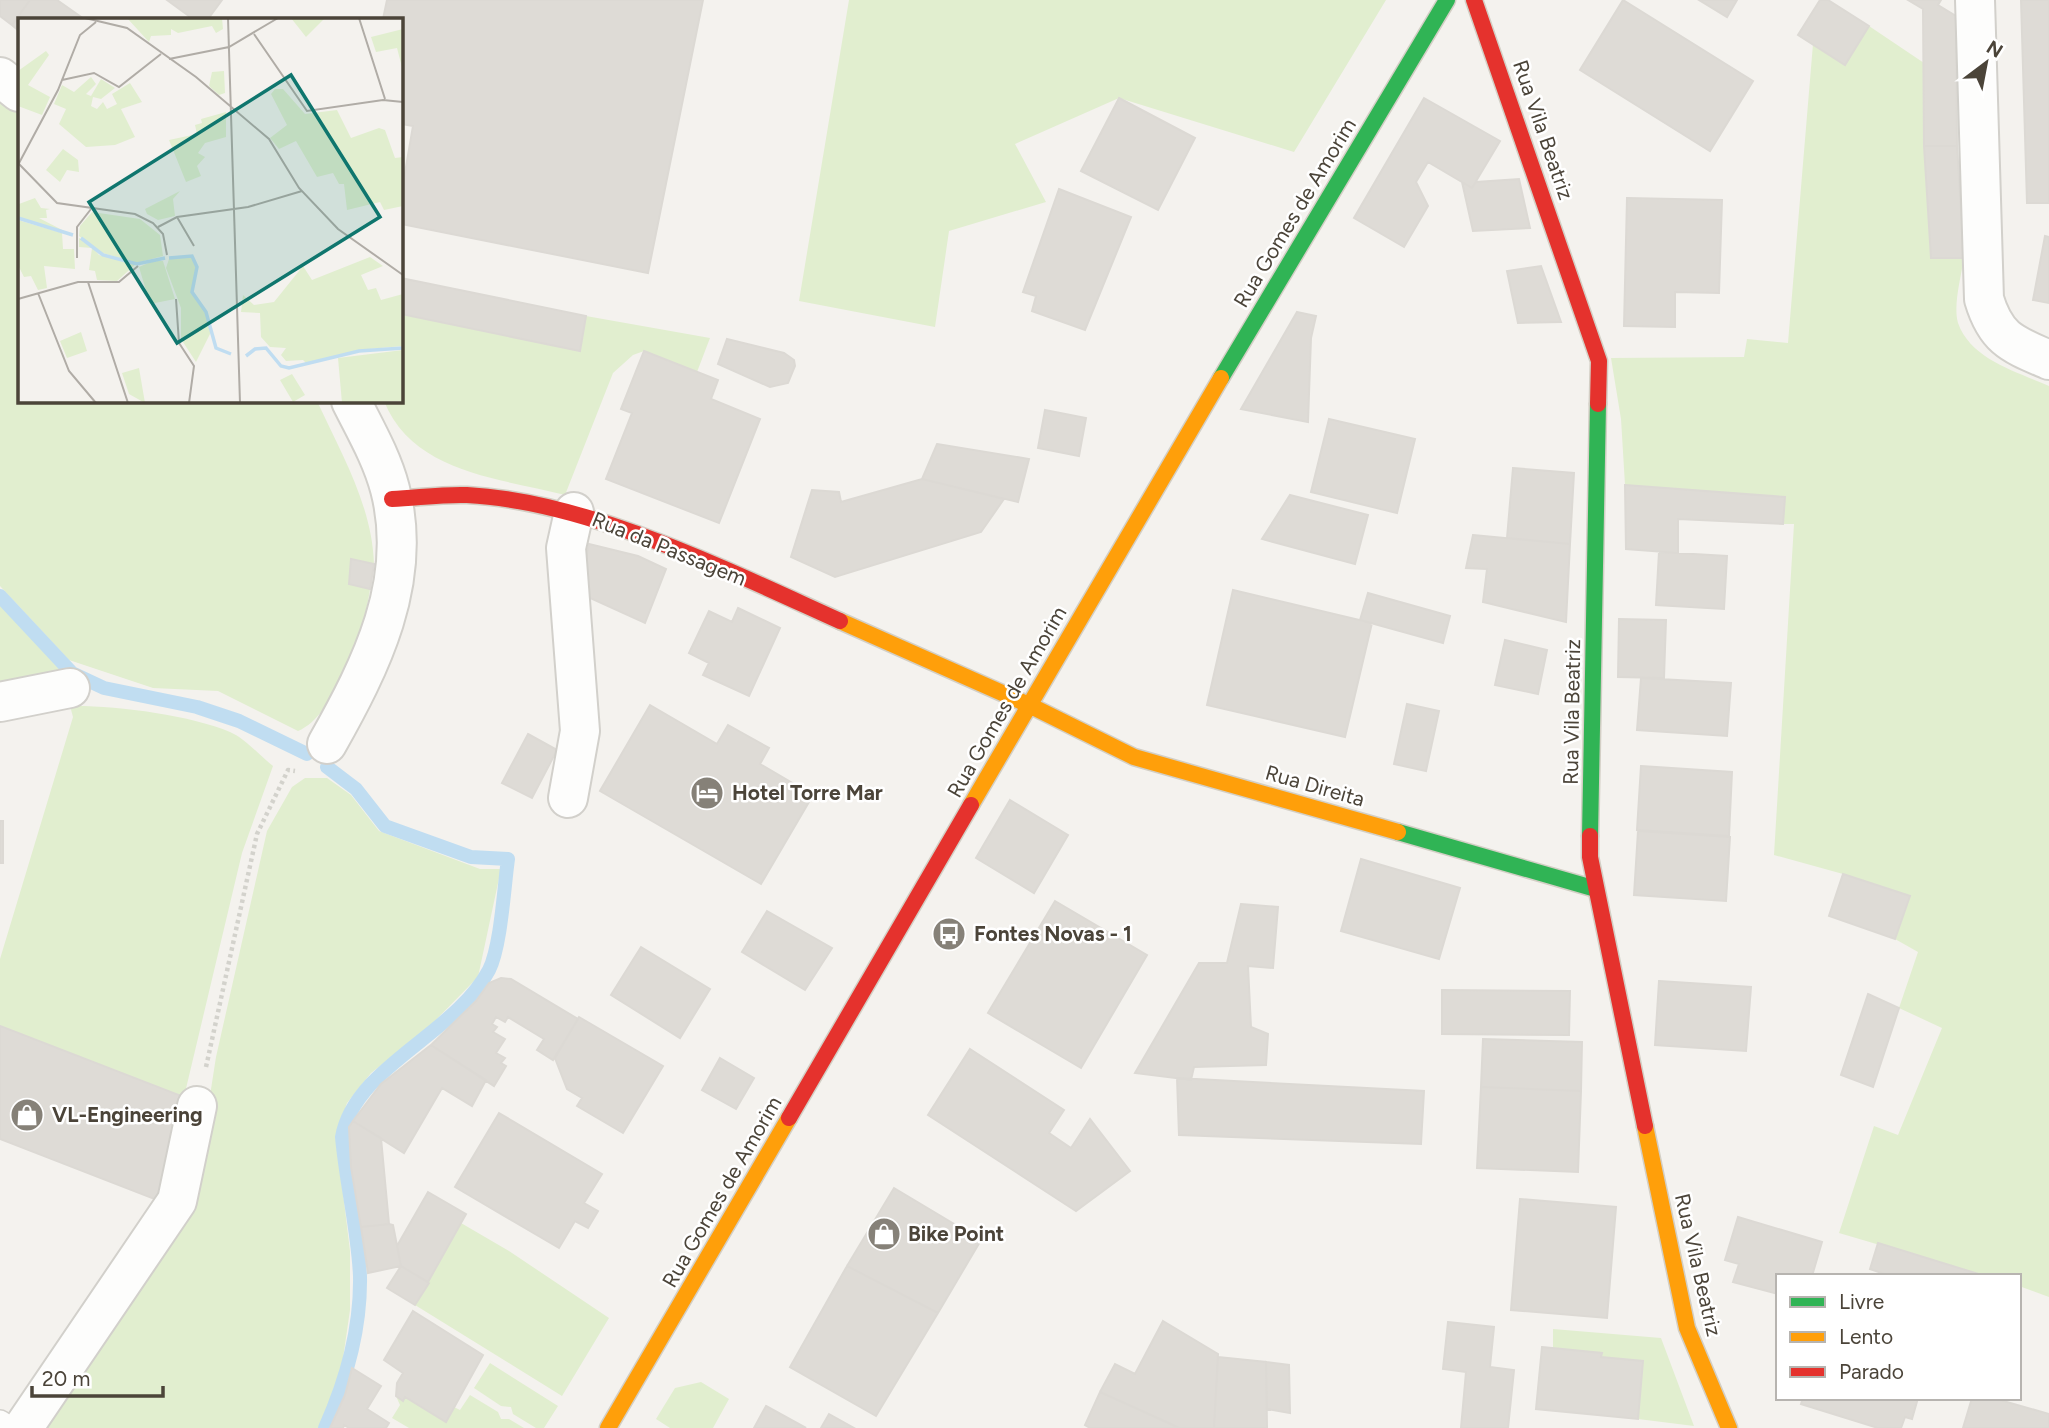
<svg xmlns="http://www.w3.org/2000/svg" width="2049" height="1428" font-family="Figtree,sans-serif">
  <rect width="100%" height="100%" fill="#f4f2ee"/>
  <path fill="#e1eecf" d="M849,0H1386L1294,152L1119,98L1015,144L1046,202L949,231L935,327L799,301Z
    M1869,26L1924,63L1931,258H1964C1961,277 1953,305 1958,323C1971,360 2018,372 2049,386V1297L2019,1286V1276H1985L1839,1233L1874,1126L1898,1135L1942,1028L1899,1008L1918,952L1895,939L1909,896L1843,874L1774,855L1794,524H1783L1785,498L1625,485L1621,419L1611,358L1744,357L1747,339L1788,343L1813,44L1845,65Z
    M0,100L19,115V401H317C341,453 372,505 374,564L351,560L349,584L370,589C365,627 336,716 298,731L218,691L153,688L69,660L0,586Z
    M401,314L579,351L586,316L710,338L697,372L644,351L633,355L613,373L565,495C499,478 413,473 384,401H401Z
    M0,605L63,672L0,690Z
    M70,706C113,705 191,715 230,732C246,739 260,756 273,766L242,853L184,1097L0,1026V959L73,717Z
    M305,778H327L351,795L379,831L480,869H501L478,977L424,1032L371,1073L347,1103L336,1135L350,1251V1310L340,1379L319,1428H39L202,1147L216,1057L267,831L292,787Z
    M461,1223L509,1251L609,1318L562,1396L415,1305Z
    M1553,1329L1661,1338L1694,1426L1638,1419L1643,1361L1601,1357V1353L1553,1348Z
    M490,1363L558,1406L544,1428H536L513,1414L511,1407L501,1406L474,1388Z
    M701,1382L729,1399L713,1428H670L656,1419L675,1388Z
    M470,1395L498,1412L501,1419H509L524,1428H409L392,1418L400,1405L396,1396L403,1401L405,1397L445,1421L454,1407L460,1410Z"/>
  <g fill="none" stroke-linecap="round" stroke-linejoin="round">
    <path stroke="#c0ddf1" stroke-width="14" d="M0,596L72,673L104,688L197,707L239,721L307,754
      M325,1428C346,1381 361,1329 360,1276C358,1230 346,1183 342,1137C355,1066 455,1035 489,970C501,946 504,887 508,859L471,857L385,826L356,789L327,767"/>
  </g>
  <path fill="#dedbd6" stroke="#dcd9d4" stroke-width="2" d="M0,0H30L12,25L0,16Z
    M30,0H57L84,19H19V31L12,25Z
    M167,0H222L208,19H193Z
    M387,0H703L648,273L401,224V196L413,126L401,124V19H383Z
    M1623,0L1753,81L1710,151L1580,70Z
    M1699,0H1737L1727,17Z
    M1820,0H1828L1869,26L1845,65L1798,35Z
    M1908,0H1941L1938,5L1956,16L1957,146H1924L1923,9Z
    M2021,0H2049V203H2027Z
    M1119,98L1195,138L1158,210L1081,171Z
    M1424,98L1500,141L1472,188L1428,162L1416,182L1428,206L1404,247L1354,218Z
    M1924,146H1957L1964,258H1931Z
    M1519,179L1530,228L1473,231L1462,182L1472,188L1476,182Z
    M1059,189L1131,217L1085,330L1032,311L1036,296L1023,292Z
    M1627,198L1722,200L1719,293L1675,292V327L1624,326Z
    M2045,236L2049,237V303L2033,300Z
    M1541,266L1561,322L1518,323L1507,271Z
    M401,278L586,316L580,351L401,314Z
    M1297,312L1316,316L1311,338L1308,422L1241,409Z
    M727,339L784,353L794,360L795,366L788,383L770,387L718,364Z
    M644,351L718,380L711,399L760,419L719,523L606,479L632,413L621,409Z
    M1045,410L1086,418L1079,456L1038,448Z
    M1329,419L1415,439L1397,513L1311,492Z
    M937,444L1029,459L1018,502L922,479Z
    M1513,468L1574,473L1570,544L1507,538Z
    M922,479L1004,499L981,532L835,577L791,557L812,490L839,492L841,502Z
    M1625,485L1785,497L1783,524L1678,519V553L1626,549Z
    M1290,495L1368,515L1355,564L1262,539Z
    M1473,535L1570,544L1566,622L1483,602L1487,569L1466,568Z
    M589,544L638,556L666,569L645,623L579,593Z
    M1659,552L1727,556L1724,609L1656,605Z
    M351,559L374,564L370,589L349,584Z
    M1233,590L1372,623L1345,737L1207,705Z
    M1368,593L1450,616L1443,643L1360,620Z
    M738,608L780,628L749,696L703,675L709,663L689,653L709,611L732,622Z
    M1619,619L1666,620L1664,678L1618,677Z
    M1505,640L1547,650L1538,694L1495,685Z
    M1641,678L1731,683L1727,736L1637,730Z
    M1407,704L1439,711L1426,771L1394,764Z
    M650,705L717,744L728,725L769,748L760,764L813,795L761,884L600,791Z
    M528,734L557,750L532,798L502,783Z
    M1641,766L1732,772L1729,836L1637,830Z
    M1010,800L1068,835L1034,893L976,858Z
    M0,821H3V863H0Z
    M1638,831L1730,837L1726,901L1634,895Z
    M1361,859L1460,888L1439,959L1341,931Z
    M1843,874L1910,896L1895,939L1829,916Z
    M1055,901L1147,955L1081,1068L988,1013Z
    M1241,904L1278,907L1273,968L1248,966L1251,1027L1268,1034L1266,1065L1194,1067L1191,1080L1135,1073L1199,963H1227Z
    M767,911L832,948L805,990L742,952Z
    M641,947L710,989L680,1038L611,995Z
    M501,978L511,979L578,1019L553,1060L537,1050L544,1039L508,1017L505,1022L496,1017L492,1024L497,1027L493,1032L505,1039L496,1053L505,1058L501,1063L506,1066L494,1086L431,1045L476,1001L489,983Z
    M1659,981L1751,987L1746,1051L1655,1045Z
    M1442,990L1570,991L1569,1035L1442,1034Z
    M1868,994L1899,1008L1873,1087L1841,1075Z
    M579,1017L663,1066L623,1133L577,1106L582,1098L567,1089L555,1058Z
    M0,1026L184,1097L157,1200L0,1139Z
    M1483,1039L1582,1042L1581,1091L1481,1087Z
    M431,1045L486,1080L472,1106L442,1088L404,1153L353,1121L381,1084Z
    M970,1049L1064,1110L1049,1133L1071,1148L1090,1119L1130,1171L1076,1211L928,1115Z
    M720,1058L754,1078L736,1109L702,1090Z
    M1177,1078L1424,1091L1421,1144L1179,1135Z
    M1481,1087L1581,1091L1578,1172L1477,1168Z
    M499,1113L602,1174L584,1203L598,1211L588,1228L575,1221L559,1248L455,1187Z
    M353,1121L381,1138L389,1224L361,1227L351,1167L349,1127Z
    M894,1188L981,1240L938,1313L847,1266Z
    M428,1192L466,1214L428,1282L401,1266L397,1246Z
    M1520,1199L1616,1207L1607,1318L1511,1310Z
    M1738,1217L1822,1242L1812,1276H1778V1294L1733,1282L1739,1264L1725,1260Z
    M389,1224L393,1225L401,1266L368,1273L361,1227Z
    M1878,1243L1985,1276H1890L1870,1269Z
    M401,1266L429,1283L415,1305L387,1288Z
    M847,1266L938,1313L876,1416L790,1367Z
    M413,1311L483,1355L446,1422L405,1397L403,1401L396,1396L397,1383L403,1373L384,1360Z
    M1163,1321L1218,1354L1214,1428H1179L1100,1392L1115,1364L1135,1374Z
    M1448,1322L1494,1327L1490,1367L1514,1370L1508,1428H1461L1466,1372L1443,1369Z
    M1542,1347L1602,1353L1601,1357L1643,1361L1638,1419L1536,1409Z
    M1218,1357L1266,1362L1267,1428H1214Z
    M1266,1362L1289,1365L1290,1413L1267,1409Z
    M352,1368L381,1386L367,1409L389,1423L386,1428H349L344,1425L343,1428H330L345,1395Z
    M1100,1392L1171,1424L1179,1428H1090L1085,1425Z
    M1803,1398H1918L1912,1419L1905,1417L1901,1428H1878L1801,1404Z
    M1972,1398H1993L2049,1414V1428H1963Z
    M766,1406L806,1428H754Z
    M829,1414L854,1428H821Z"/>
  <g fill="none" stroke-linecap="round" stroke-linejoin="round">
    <defs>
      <path id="lane" d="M0,1422L9,1428"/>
      <path id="street" d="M1975,0L1984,299C1996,339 2012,344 2049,360
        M0,77L19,92
        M0,702L70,688
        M327,744C371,666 414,581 390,489C382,458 365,429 351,401
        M568,798L580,731L566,548L574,512
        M23,1428L177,1201L197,1106"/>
      <path id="fast" d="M1221,378L1447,0
        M1398,832L1596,889
        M1590,836L1598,404"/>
      <path id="slow" d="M840,621L1029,705L1134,757L1398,832
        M971,805L1221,378
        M1645,1126L1687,1328L1729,1428
        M608,1428L789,1118"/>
      <path id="jam" d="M1474,0L1599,361L1598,404
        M392,499C417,498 442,494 467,495C588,501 729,571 840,621
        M1590,836V857L1645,1126
        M789,1118L971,805"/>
    </defs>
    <use href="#lane" stroke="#d2d0cb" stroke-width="26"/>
    <use href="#street" stroke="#d2d0cb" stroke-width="42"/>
    <use href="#fast" stroke="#d3cfc5" stroke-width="19"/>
    <use href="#slow" stroke="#d3cfc5" stroke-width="19"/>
    <use href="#jam" stroke="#d3cfc5" stroke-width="19"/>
    <path stroke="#d3d2cc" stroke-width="4.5" stroke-dasharray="3.5 3.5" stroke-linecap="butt" d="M206,1067L257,834L288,770L295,771"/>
    <use href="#lane" stroke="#fdfdfc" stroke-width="23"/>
    <use href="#street" stroke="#fdfdfc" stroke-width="38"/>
    <use href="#fast" stroke="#30b455" stroke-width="16"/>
    <use href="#slow" stroke="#ff9f0a" stroke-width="16"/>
    <use href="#jam" stroke="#e5322d" stroke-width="16"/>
  </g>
  <defs>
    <symbol id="hotel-disc" viewBox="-11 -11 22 22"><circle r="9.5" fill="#868178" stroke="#fff"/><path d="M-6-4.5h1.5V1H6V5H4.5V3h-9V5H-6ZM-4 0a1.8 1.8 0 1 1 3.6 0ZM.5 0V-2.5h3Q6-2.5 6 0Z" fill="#fff"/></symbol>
    <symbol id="bus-disc" viewBox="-11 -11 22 22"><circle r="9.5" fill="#868178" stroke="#fff"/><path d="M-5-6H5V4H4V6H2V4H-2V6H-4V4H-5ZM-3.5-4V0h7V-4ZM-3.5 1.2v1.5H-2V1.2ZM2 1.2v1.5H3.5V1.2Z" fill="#fff"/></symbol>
    <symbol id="shop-disc" viewBox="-11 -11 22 22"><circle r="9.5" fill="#868178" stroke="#fff"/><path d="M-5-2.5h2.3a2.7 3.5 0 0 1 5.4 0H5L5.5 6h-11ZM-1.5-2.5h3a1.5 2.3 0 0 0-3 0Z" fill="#fff"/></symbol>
  </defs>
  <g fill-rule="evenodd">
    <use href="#hotel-disc" x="688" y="774" width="38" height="38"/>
    <use href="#bus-disc" x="930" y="915" width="38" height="38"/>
    <use href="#shop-disc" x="8" y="1096" width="38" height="38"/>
    <use href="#shop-disc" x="865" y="1215" width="38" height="38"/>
  </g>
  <g text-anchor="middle" stroke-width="5" stroke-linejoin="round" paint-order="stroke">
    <g font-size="21" fill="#4b4439" stroke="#fff">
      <text transform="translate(1543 130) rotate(71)" y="7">Rua Vila Beatriz</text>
      <text transform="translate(1295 213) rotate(-59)" y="7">Rua Gomes de Amorim</text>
      <text transform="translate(669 549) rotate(22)" y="7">Rua da Passagem</text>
      <text transform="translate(1007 702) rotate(-60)" y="7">Rua Gomes de Amorim</text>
      <text transform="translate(1572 712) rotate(-89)" y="7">Rua Vila Beatriz</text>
      <text transform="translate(1315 786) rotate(16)" y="7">Rua Direita</text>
      <text transform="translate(722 1192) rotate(-60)" y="7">Rua Gomes de Amorim</text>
      <text transform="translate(1698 1265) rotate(77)" y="7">Rua Vila Beatriz</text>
    </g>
    <g font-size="21" font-weight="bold" fill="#4b4439" stroke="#fff" text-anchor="start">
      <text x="732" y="800">Hotel Torre Mar</text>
      <text x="974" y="941">Fontes Novas - 1</text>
      <text x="52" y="1122">VL-Engineering</text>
      <text x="908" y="1241">Bike Point</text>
    </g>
  </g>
  <g transform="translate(18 18)">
    <rect width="385" height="385" fill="#f4f2ee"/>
    <path d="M109,0H204L205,11L198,15L194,8L160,15L153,11V17L133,18L131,24ZM273,0H307L288,19ZM385,11V53L379,30L358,34L353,19ZM28,33L31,37L10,67L32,79L24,97L0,88V53ZM206,53L207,75L201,77L191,68L194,54ZM73,59L78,66L68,76L73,78L83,61L97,70L83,81L75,79L73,88L79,91L85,84L89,91L99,86L94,76L112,65L124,84L103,91L117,119L97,127L68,129L41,106L48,91L36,86L44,67L56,74ZM257,71H265L287,96L319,92L333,120L361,110L367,112L377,140L385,139V188L366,192L362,184L329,192L326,166H321L315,155L299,159L278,123L261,131L252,120L269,107L253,76ZM208,94V119L187,125L180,135L187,139L179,148L183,158L168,164L151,122L179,116L177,107L184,105L183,101ZM45,131L60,142L61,154L49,152L42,164L28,152ZM162,173L155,181L157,198L140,202L129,196L127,191ZM17,180L23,190L32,191L28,192L29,200H21L50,215L0,200L1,186ZM74,194L122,201L142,217L145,238L118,245L81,234L61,218L62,208ZM0,202L44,215L45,231H56L57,251L26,248L29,270L20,272L13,258L6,259L0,247ZM61,220L71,225L81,237L118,246L99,263L79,262L77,253L71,252L74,230L61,229ZM174,239L178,251L174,276L186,292L193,314L178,344L163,321V290L148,250L151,241ZM352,239L365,248L343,257L350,272L358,270L363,282L385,276V328L340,332L289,346L285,342L268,343L263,337L268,330L252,329L243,319L242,295L223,294L225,277L236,287L256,284L285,248L294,262ZM135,243H145L157,281L132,286L121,249ZM63,314L69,333L49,340L42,323ZM385,332V383L324,385L320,340ZM121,350L127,385L111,376L104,355ZM274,356L287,377L275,384L262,362Z" fill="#e1eecf"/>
    <path fill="none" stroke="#c0ddf1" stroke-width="3.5" d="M0,200L55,217M63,220L85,237L119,246L147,240M151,240L174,238L179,249L174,274L188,294L198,330L213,336M228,338L237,331L248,330L263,348L271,350L341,333L385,330"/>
    <path fill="none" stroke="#b0aca6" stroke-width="2" d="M67,0L109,10L178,59L251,121L281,170L320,211L385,257M210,0L222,385M341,0L367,81M236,16L289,93L365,82L385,84M151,41L211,29L260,0M44,62L76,55L101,69L143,36M1,146L39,185L117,196L135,205L145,216L149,237M0,147L40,72L62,17L78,4M159,199L176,228M140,209L159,199L230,189L284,173M59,240V209L73,191M70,264L110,385M20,275L51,353L78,385M0,281L60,264H101L120,248M158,281L161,325L176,348L171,385"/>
    <path fill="#0f766e" fill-opacity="0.15" stroke="#0f766e" stroke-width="3.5" d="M273,57L362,199L159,325L71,184Z"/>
    <rect width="385" height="385" fill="none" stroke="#4b4439" stroke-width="3.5"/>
  </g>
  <rect x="1776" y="1274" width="245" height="126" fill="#ffffff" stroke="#b7b4b0" stroke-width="2"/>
  <rect x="1790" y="1297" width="35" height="10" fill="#30b455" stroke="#b7b4b0" stroke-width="2"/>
  <text x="1839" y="1309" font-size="21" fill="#4b4439">Livre</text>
  <rect x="1790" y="1332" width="35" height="10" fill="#ff9f0a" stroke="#b7b4b0" stroke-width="2"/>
  <text x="1839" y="1344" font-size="21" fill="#4b4439">Lento</text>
  <rect x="1790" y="1367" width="35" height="10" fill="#e5322d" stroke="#b7b4b0" stroke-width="2"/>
  <text x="1839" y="1379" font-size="21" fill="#4b4439">Parado</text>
  <g transform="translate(1986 63) rotate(32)" stroke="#ffffff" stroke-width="5" paint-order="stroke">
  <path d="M0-5L12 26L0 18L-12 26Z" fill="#4b4439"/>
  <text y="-10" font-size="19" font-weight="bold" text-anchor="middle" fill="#4b4439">N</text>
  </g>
  <path d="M32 1386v10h131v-10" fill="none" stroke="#4b4439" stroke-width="3.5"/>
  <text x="42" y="1386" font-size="21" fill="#4b4439" stroke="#ffffff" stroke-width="5" paint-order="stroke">20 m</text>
</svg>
